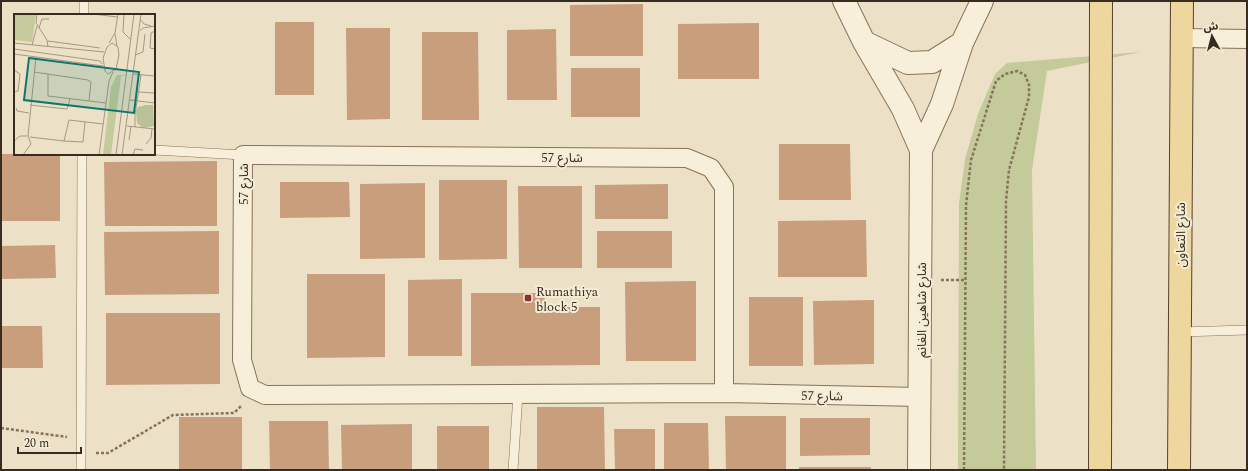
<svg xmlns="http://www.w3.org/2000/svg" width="1248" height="471" font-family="Spectral,'Noto Sans Arabic',serif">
  <rect width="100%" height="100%" fill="#ece1c6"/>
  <path fill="#c4ca9a" d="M1141,52L1047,71L1032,170L1036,470H958L959,204L965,159L978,114L995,74L1007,63Z"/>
  <path fill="#c99e7d" d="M643,4V56H570V5Z
    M275,22H314V95H275Z
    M759,23V79H678V24Z
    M346,28H390V119L347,120Z
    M556,29L557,100H507V30Z
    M422,32H478L479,120H422Z
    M571,68H640V117H571Z
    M779,144H850L851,200H779Z
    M1,154H60V221H1Z
    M217,161V226H105L104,162Z
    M439,180H507V259L439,260Z
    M280,182H349L350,217L280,218Z
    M425,183V258L360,259V184Z
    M668,184V219H595V185Z
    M518,186H582V268H519Z
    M866,220L867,277H778V221Z
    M219,231V294L105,295L104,232Z
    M597,231H672V268H597Z
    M55,245L56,278L1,279V246Z
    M307,274H385V357L307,358Z
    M462,279V356H408V280Z
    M696,281V361H626L625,282Z
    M471,293H545V307H600V365L471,366Z
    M749,297H803V366H749Z
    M874,300V364L814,365L813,301Z
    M106,313H220V384L106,385Z
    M1,326H42L43,368H1Z
    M537,407H604L605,470H537Z
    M725,416H786V470H726Z
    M179,417H242V470H179Z
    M800,418H870V455L800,456Z
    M269,421H328L329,470H270Z
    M664,423H708L709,470H664Z
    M412,424V470H342L341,425Z
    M437,426H489V470H437Z
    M614,429H655V470H615Z
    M799,467H871V470H799Z"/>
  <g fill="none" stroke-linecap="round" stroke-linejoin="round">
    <defs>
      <path id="service" d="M84,15V1
        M154,150L243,155
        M1180,332L1247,330
        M81,470L82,154
        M513,470L518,394"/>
      <path id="minor" d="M1182,38L1247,39
        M724,393V187L711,168L687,158L243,155L242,360L250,388L265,395L724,393L921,397"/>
      <path id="tertiary" d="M844,1L864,42L908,63L932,62L962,43L982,1
        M864,42L903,109L921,150L919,470
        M921,150L942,104L962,43"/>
      <path id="primary" d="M1100,470L1101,1
        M1179,470L1182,1"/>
    </defs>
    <use href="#service" stroke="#87735c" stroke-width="10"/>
    <use href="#minor" stroke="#87735c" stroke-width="20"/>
    <use href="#tertiary" stroke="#87735c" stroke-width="24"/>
    <use href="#primary" stroke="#554230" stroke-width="24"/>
    <path stroke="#87735c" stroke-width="2.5" stroke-dasharray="3 2" stroke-linecap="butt" d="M941,280H965
      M1,428L67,437
      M96,453H108L173,415L234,413L241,406
      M964,470L966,205L971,160L996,81L1005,74L1017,71L1025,75L1029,85V97L1009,170L1006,201L1004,470"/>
    <use href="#service" stroke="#f7efd9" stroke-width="9"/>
    <use href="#minor" stroke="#f7efd9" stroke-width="18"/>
    <use href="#tertiary" stroke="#f7efd9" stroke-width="22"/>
    <use href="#primary" stroke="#eed69f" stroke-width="22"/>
  </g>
  <rect fill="#932f2f" stroke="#f4ecd5" stroke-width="1.5" x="524" y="294" width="8" height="8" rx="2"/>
  <g text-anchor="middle" stroke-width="4" stroke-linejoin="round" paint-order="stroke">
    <g font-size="13" fill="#382b1f" stroke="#f4ecd5">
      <text x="562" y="162">شارع 57</text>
      <text transform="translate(243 184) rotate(-90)" y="5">شارع 57</text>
      <text transform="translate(1180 235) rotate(-90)" y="5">شارع التعاون</text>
      <text transform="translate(921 310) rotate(-90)" y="5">شارع شاهين الغانم</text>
      <text transform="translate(822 395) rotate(1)" y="5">شارع 57</text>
    </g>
    <g font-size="13" fill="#382b1f" stroke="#f4ecd5" text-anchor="start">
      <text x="536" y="296">Rumathiya<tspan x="536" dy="15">block 5</tspan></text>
    </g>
  </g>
  <g transform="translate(14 14)">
    <rect width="141" height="141" fill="#ece1c6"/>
    <path d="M132,91H139L140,112L129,114L123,109L122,97L124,93Z" fill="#bac098"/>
    <path d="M0,0H22L18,28L0,26ZM103,61H115L107,62L97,141H89L97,73Z" fill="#c4ca9a"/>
    <path fill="none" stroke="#a49883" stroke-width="1" d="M23,0L22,9L33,26L34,33M79,0L103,3M110,0L109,18L116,25M126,5L130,10L137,12M25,14L28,5H35M126,17L129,14L141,12M141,17L137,19L136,34L141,35M101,20L103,32M34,27L86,34M0,29L90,38M95,29L101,19L104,0M98,29L104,33L105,41L102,55L94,60L91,57L89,44L93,33ZM18,31L23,12M0,35L86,47L88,50M0,40L89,52M121,41L129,38L131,20M0,56L6,60L4,77L0,78M20,58L74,66L77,68L75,87M34,60V82L92,89M119,60L141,62M125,78L141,79M116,86L141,89M16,91L53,95L56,85M2,94L3,97L15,99M71,108L69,128L50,127L55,106L89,110M113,112L141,115M121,113V101L127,61M16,123L50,127M115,126L117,112M0,127L6,122H13M132,130L137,124L138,115M9,141L17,130L14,122L22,43M85,141L95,67L99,58M102,141L120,0M108,141L127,0M119,141L121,135L129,136"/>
    <path fill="#0f766e" fill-opacity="0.15" stroke="#0f766e" stroke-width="2" d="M15,44L125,58L120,99L10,86Z"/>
    <rect width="141" height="141" fill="none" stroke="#382b1f" stroke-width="2"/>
  </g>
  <rect width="1248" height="471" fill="none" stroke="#382b1f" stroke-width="4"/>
  <g transform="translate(1212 36) rotate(353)" stroke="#f4ecd5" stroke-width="3" paint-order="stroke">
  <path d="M0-3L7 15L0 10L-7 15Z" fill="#382b1f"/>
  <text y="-6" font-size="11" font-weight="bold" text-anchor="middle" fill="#382b1f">ش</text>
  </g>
  <path d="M18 447v6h63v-6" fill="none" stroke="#382b1f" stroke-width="2"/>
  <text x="24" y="447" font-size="12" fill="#382b1f" stroke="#f4ecd5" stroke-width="3" paint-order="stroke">20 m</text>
</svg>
